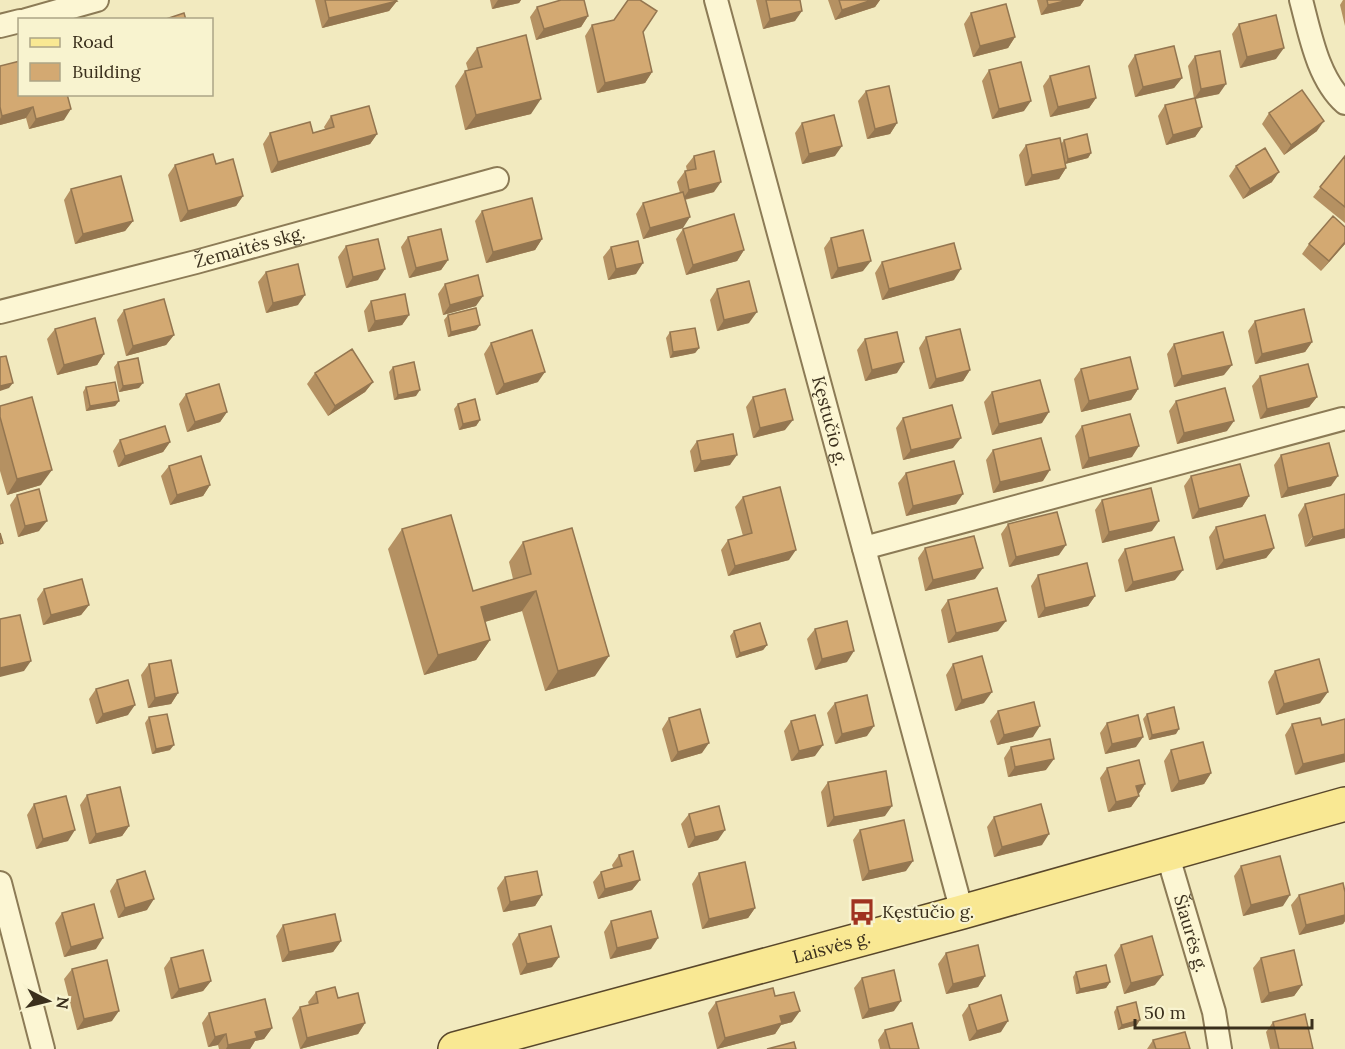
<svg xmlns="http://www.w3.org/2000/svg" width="1345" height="1049" font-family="Lora,serif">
  <rect width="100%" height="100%" fill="#f2eabf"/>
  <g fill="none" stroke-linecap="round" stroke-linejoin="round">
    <defs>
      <g id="minor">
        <path id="s1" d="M716,0L962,912"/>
        <path d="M1301,0C1310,34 1318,79 1345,103"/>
        <path d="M26,20L97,0"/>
        <path d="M0,26L20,21"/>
        <path id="s2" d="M0,312L196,262L497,179"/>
        <path d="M864,548L1342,419"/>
        <path id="s3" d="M1167,853L1214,1012L1220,1049"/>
        <path d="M0,883L43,1049"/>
      </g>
      <g id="primary">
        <path id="s4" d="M455,1049L962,912L1345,804"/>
      </g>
    </defs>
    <use href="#minor" stroke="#8c7b56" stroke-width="26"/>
    <use href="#primary" stroke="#59472b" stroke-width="36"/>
    <use href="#minor" stroke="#fcf6d3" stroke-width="22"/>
    <use href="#primary" stroke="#f9e893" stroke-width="33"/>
  </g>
  <path fill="#b59162" d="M315,0H396L397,1L389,11L322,28Z
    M490,0H521L519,3L492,9Z
    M756,0H800L795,21L763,29Z
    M828,0H880L875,7L835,20Z
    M1037,0H1084L1080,6L1041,15Z
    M1343,0H1345V26L1340,5Z
    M537,7L588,16L581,27L536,40L530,17Z
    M971,13L1015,37L1008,48L973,57L964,24Z
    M1239,24L1276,59L1240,68L1232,34Z
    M592,25L643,32L652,72L645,83L597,93L585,36Z
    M477,48L531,114L465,130L455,86L465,71L468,70L466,63Z
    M1135,55L1182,78L1174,88L1135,97L1128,66Z
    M1195,56L1219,94L1195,99L1202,127L1195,137L1166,145L1158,116L1165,105L1194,98L1188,66Z
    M0,66L64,120L29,129L26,118L0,125Z
    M989,70L1024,111L992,119L982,81Z
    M1050,76L1096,98L1089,108L1050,117L1043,86Z
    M866,91L897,123L890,134L867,139L858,101Z
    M1269,113L1317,131L1284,155L1262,124Z
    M331,116L377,134L370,144L271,173L263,144L270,133H313L325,129L324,127Z
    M802,123L835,156L802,164L795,133Z
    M1064,140L1091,153L1088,158L1065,164L1066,168L1059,179L1025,186L1019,155L1026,145L1061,144Z
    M694,156L714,192L685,200L683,228L643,239L636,214L643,203L680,193L677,182L685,171H687L686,166Z
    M1345,156V223L1313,197Z
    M216,164L243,196L236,206L180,222L168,175L175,165Z
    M1236,166L1272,182L1243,199L1229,176Z
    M71,189L133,221L125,231L75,244L64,200Z
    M482,211L542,239L535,250L486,263L475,221Z
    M1345,227V244L1321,271L1302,254L1309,244Z
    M683,229L744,250L737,261L686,275L676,239Z
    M408,237L448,260L441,270L409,278L401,247Z
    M831,238L863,271L831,279L824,248Z
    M346,246L378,280L346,288L338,257Z
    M611,247L636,274L608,280L603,257Z
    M882,262L954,280L882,300L875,273Z
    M266,272L298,305L266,313L258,282Z
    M445,284L476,306L443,315L438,294Z
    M717,289L749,323L717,331L710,300Z
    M371,301L409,315L402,325L368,332L364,311Z
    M124,310L174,335L166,345L126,356L117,320Z
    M448,315L480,325L476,330L448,337L444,320Z
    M1255,321L1312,342L1305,352L1255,364L1248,331Z
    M55,329L104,354L97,365L57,375L47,339Z
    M670,332L699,348L695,353L670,358L666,338Z
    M926,337L970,370L963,381L929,389L919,348Z
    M865,339L897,373L865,381L857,350Z
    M491,343L538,382L496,395L484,354Z
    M1174,344L1224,375L1174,387L1167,354Z
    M118,362L139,388L119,392L114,367Z
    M393,367L416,396L394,400L389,372Z
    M1081,369L1138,389L1131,400L1081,412L1074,379Z
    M315,373L373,382L365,392L328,416L307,384Z
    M1260,376L1317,397L1309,407L1260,419L1252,386Z
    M86,387L119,401L115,406L86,411L83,392Z
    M992,392L1042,423L992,435L984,402Z
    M186,394L227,412L220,422L187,432L179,404Z
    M753,397L785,430L753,438L746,407Z
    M1176,401L1227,431L1177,444L1169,411Z
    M458,404L480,420L476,426L459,430L454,409Z
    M0,406L41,485L7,495L0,471Z
    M903,418L953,448L903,460L896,428Z
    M1082,426L1132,457L1082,469L1075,436Z
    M120,440L170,442L163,452L118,467L113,451Z
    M697,441L730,465L694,472L690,451Z
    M993,450L1043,481L993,493L986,460Z
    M1281,455L1331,486L1281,498L1274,465Z
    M169,466L210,485L203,496L170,505L161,476Z
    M906,473L956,504L906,516L898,483Z
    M1191,476L1249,496L1242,507L1192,519L1184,486Z
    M1345,494L1305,547L1298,515L1305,504Z
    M17,495L39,531L18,537L10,505Z
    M743,497L789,560L728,576L721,550L728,540L743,536L735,507Z
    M1102,500L1152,531L1102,543L1095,510Z
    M1008,524L1059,555L1009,567L1001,534Z
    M1216,527L1274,548L1266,558L1216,570L1209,537Z
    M402,529L473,591L513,579L509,562L523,542L595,676L545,691L522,611L485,622L490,640L476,660L424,675L388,549Z
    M925,548L975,579L925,591L918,558Z
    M1125,549L1175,580L1125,592L1118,560Z
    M1038,575L1095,596L1088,606L1038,618L1031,586Z
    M44,589L89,605L81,615L43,625L37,599Z
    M948,600L998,631L948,643L941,610Z
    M815,629L847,662L815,670L807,639Z
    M734,631L767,645L763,650L736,658L730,636Z
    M149,664L178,693L171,704L148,708L141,675Z
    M953,664L984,703L955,711L946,675Z
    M1275,671L1320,703L1276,715L1268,682Z
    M96,689L128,715L96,724L89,699Z
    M835,703L867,736L835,744L827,713Z
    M998,711L1033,737L997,745L990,721Z
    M1147,714L1176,734L1149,740L1143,719Z
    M149,717L170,750L152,754L145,723Z
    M669,718L702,753L671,762L662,729Z
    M1345,719L1295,775L1285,735L1292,724L1322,725Z
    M791,721L815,756L791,761L784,731Z
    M1107,723L1136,747L1105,754L1100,733Z
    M1011,747L1046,770L1008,777L1004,758Z
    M1171,750L1211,773L1204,784L1171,792L1164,761Z
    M1107,768L1145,784L1131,807L1108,812L1100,778Z
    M828,782L885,816L827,827L821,792Z
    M87,795L129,826L122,836L89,844L80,805Z
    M34,804L68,841L36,849L27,815Z
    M689,814L718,840L688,848L681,824Z
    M994,817L1042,845L994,857L987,827Z
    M860,830L906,871L862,881L853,840Z
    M619,855L640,880L632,890L598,899L593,882L601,872L613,868L612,865Z
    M1241,866L1283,906L1243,916L1234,876Z
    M699,873L755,908L748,918L702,929L692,884Z
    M505,877L542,895L535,906L503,912L497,888Z
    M117,880L147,910L118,918L110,891Z
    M1345,892V921L1343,924L1299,935L1291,905L1299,895Z
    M62,913L96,949L64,957L55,923Z
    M611,921L651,949L610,959L604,932Z
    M283,925L341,941L333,952L282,962L276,936Z
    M519,934L552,967L520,975L512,944Z
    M1121,945L1155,985L1124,994L1114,955Z
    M946,953L985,976L978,987L946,994L938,964Z
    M171,958L211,981L203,991L171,999L164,968Z
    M1261,958L1302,985L1294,996L1261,1003L1253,968Z
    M72,969L112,1021L77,1030L64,979Z
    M1076,972L1110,982L1106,988L1076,994L1073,977Z
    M862,978L894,1011L862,1019L854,988Z
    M316,992L338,998L365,1023L358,1034L300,1049L292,1018L300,1007L309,1005L308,1002Z
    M775,996L792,1022L781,1025L775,1034L717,1049L708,1013L716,1002Z
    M969,1005L1001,1032L969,1041L962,1015Z
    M1117,1007L1137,1025L1118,1030L1114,1012Z
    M209,1013L272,1028L264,1039L255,1041L250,1049H219L218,1045L208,1047L202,1023Z
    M1273,1022L1313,1049H1270L1266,1032Z
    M885,1030L919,1049H880L878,1040Z
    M1153,1040L1190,1049H1147Z"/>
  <path fill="#947650" d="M498,0H521L519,3L492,9Z
    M872,0H880L875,7L835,20L842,10Z
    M1069,0H1084L1080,6L1041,15L1048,5Z
    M397,1L389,11L322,28L329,18Z
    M802,11L795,21L763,29L770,19Z
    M588,16L581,27L536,40L544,29Z
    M1015,37L1008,48L973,57L980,46Z
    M1284,48L1276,59L1240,68L1247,57Z
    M652,72L645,83L597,93L605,83Z
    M1182,78L1174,88L1135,97L1143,87Z
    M1226,84L1219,94L1194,99L1201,89Z
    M1096,98L1089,108L1050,117L1058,107Z
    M541,99L531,114L465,130L476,115Z
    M1031,101L1024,111L992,119L999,109Z
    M33,107L26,118L0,125V119L2,116Z
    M71,109L64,120L29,129L36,119Z
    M1324,121L1317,131L1284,155L1291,145Z
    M897,123L890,134L867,139L875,129Z
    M1202,127L1195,137L1166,145L1173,135Z
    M377,134L370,144L271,173L278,162Z
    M842,146L835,156L802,164L809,154Z
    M1091,153L1088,158L1065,164L1068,159Z
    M1066,168L1059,179L1025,186L1032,175Z
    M1279,172L1272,182L1243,199L1250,189Z
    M721,182L714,192L682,200L689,190Z
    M243,196L236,206L180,222L188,211Z
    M690,217L683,228L643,239L650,228Z
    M133,221L125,231L75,244L83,234Z
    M542,239L535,250L486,263L493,252Z
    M1345,242V244L1321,271L1329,261Z
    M744,250L737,261L686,275L693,265Z
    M448,260L441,270L409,278L416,268Z
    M871,261L863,271L831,279L838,268Z
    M643,263L636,274L608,280L616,269Z
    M385,269L378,280L346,288L353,277Z
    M961,269L954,280L882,300L889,289Z
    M305,295L298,305L266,313L273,303Z
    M483,296L476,306L443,315L450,305Z
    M757,312L749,323L717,331L724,320Z
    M409,315L402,325L368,332L375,321Z
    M480,325L476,330L448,337L451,332Z
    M174,335L166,345L126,356L133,346Z
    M1312,342L1305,352L1255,364L1262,354Z
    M699,348L695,353L670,358L673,352Z
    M104,354L97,365L57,375L64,365Z
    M904,362L897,373L865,381L872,370Z
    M1232,365L1224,375L1174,387L1182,376Z
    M970,370L963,381L929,389L936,379Z
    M545,372L538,382L496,395L504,384Z
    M373,382L365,392L328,416L335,406Z
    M13,383L9,388L0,391V386Z
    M143,383L139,388L119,392L123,386Z
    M1138,389L1131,400L1081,412L1089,401Z
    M420,390L416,396L394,400L398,395Z
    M1317,397L1309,407L1260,419L1267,409Z
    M119,401L115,406L86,411L90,406Z
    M227,412L220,422L187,432L195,422Z
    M1049,412L1042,423L992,435L999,424Z
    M480,420L476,426L459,430L463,424Z
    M793,420L785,430L753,438L760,428Z
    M1234,421L1227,431L1177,444L1184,433Z
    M961,438L953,448L903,460L911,450Z
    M170,442L163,452L118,467L125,456Z
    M1139,446L1132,457L1082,469L1089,458Z
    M737,455L730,465L694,472L701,461Z
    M52,470L41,485L7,495L17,479Z
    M1050,470L1043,481L993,493L1000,482Z
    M1338,476L1331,486L1281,498L1288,488Z
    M210,485L203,496L170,505L177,495Z
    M963,494L956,504L906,516L913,506Z
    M1249,496L1242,507L1192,519L1199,509Z
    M47,521L39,531L18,537L25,526Z
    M1159,521L1152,531L1102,543L1109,532Z
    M1345,529V538L1305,547L1313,537Z
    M1066,545L1059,555L1009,567L1016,557Z
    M1274,548L1266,558L1216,570L1224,560Z
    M796,550L789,560L728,576L735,566Z
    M983,568L975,579L925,591L933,580Z
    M1183,570L1175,580L1125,592L1133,582Z
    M536,591L522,611L467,627L481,607Z
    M1095,596L1088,606L1038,618L1045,608Z
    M89,605L81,615L43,625L51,615Z
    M1006,621L998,631L948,643L956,633Z
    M490,640L476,660L424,675L438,655Z
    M767,645L763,650L736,658L740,653Z
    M854,651L847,662L815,670L822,659Z
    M609,656L595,676L545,691L558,671Z
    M31,661L24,671L0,677V668Z
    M992,692L984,703L955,711L962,700Z
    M1328,692L1320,703L1276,715L1284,704Z
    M178,693L171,704L148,708L155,698Z
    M135,705L128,715L96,724L103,714Z
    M874,726L867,736L835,744L842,734Z
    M1040,726L1033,737L997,745L1004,735Z
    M1179,729L1176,734L1149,740L1152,735Z
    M1143,737L1136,747L1105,754L1112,744Z
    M709,743L702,753L671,762L678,752Z
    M174,745L170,750L152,754L156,749Z
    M823,745L815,756L791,761L799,751Z
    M1345,754V762L1295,775L1303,764Z
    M1054,759L1046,770L1008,777L1015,767Z
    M1211,773L1204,784L1171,792L1179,781Z
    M1145,784L1138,795L1136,786Z
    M1139,796L1131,807L1108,812L1116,802Z
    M892,806L885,816L827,827L834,817Z
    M129,826L122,836L89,844L96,834Z
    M75,830L68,841L36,849L43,839Z
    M725,830L718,840L688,848L695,837Z
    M1049,834L1042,845L994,857L1002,847Z
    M913,861L906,871L862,881L869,871Z
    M640,880L632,890L598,899L605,889Z
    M542,895L535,906L503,912L510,902Z
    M1290,895L1283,906L1243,916L1251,905Z
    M154,899L147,910L118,918L125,908Z
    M755,908L748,918L702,929L709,919Z
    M1345,915V921L1343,924L1299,935L1306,925Z
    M103,938L96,949L64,957L71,947Z
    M658,938L651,949L610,959L617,948Z
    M341,941L333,952L282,962L289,952Z
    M559,957L552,967L520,975L527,964Z
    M1163,975L1155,985L1124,994L1131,983Z
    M985,976L978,987L946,994L953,984Z
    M211,981L203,991L171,999L179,989Z
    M1110,982L1106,988L1076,994L1080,989Z
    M1302,985L1294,996L1261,1003L1269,993Z
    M901,1001L894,1011L862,1019L869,1009Z
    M119,1011L112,1021L77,1030L84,1019Z
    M800,1011L792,1022L781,1025L775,1034L717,1049L725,1038L780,1016Z
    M1140,1020L1137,1025L1118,1030L1122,1025Z
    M1008,1021L1001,1032L969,1041L977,1031Z
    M365,1023L358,1034L300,1049L307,1038Z
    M272,1028L264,1039L255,1041L250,1049H226L228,1045L255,1032Z
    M226,1034L218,1045L208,1047L215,1037Z"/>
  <path fill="#d3a972" stroke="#947650" stroke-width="1.5" d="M325,0H396L397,1L329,18Z
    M561,0H584L588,16L544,29L537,7Z
    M628,0H640L657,11L643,32L652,72L605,83L592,25L614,20Z
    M766,0H800L802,11L770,19Z
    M839,0H872L842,10Z
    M1047,0H1069L1048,5Z
    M1006,4L1015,37L980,46L971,13Z
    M184,13L186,20H163Z
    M1276,15L1284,48L1247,57L1239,24Z
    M526,35L541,99L476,115L465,71L482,67L477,48Z
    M1174,46L1182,78L1143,87L1135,55Z
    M1220,51L1226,84L1201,89L1195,56Z
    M20,61V94H67L71,109L36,119L33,107L2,116L0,107V66Z
    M1021,62L1031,101L999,109L989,70Z
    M1089,66L1096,98L1058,107L1050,76Z
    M889,86L897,123L875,129L866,91Z
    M1302,90L1324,121L1291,145L1269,113Z
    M1195,98L1202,127L1173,135L1165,105Z
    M369,106L377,134L278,162L270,133L310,122L313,133L334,127L331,116Z
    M834,115L842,146L809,154L802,123Z
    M1087,134L1091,153L1068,159L1064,140Z
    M1060,138L1066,168L1032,175L1026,145Z
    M1265,148L1279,172L1250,189L1236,166Z
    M714,151L721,182L689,190L685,171L696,169L694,156Z
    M213,154L216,164L233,159L243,196L188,211L175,165Z
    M1345,156V207L1320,187Z
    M121,176L133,221L83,234L71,189Z
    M683,192L690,217L650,228L643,203Z
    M532,198L542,239L493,252L482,211Z
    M734,214L744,250L693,265L683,229Z
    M1333,216L1345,227V242L1329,261L1309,244Z
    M441,229L448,260L416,268L408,237Z
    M863,230L871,261L838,268L831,238Z
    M378,239L385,269L353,277L346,246Z
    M638,241L643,263L616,269L611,247Z
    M954,243L961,269L889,289L882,262Z
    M298,264L305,295L273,303L266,272Z
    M478,275L483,296L450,305L445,284Z
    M749,281L757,312L724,320L717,289Z
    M405,294L409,315L375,321L371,301Z
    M164,299L174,335L133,346L124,310Z
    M476,308L480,325L451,332L448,315Z
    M1304,309L1312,342L1262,354L1255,321Z
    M95,318L104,354L64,365L55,329Z
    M695,328L699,348L673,352L670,332Z
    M960,329L970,370L936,379L926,337Z
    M532,330L545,372L504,384L491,343Z
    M897,332L904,362L872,370L865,339Z
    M1223,332L1232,365L1182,376L1174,344Z
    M352,349L373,382L335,406L315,373Z
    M6,356L13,383L0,386V357Z
    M1130,357L1138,389L1089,401L1081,369Z
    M138,358L143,383L123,386L118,362Z
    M414,362L420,390L398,395L393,367Z
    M1308,364L1317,397L1267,409L1260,376Z
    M1040,380L1049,412L999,424L992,392Z
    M115,382L119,401L90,406L86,387Z
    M219,384L227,412L195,422L186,394Z
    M1225,388L1234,421L1184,433L1176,401Z
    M785,389L793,420L760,428L753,397Z
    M32,397L52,470L17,479L0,417V406Z
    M475,399L480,420L463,424L458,404Z
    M952,405L961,438L911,450L903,418Z
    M1130,414L1139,446L1089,458L1082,426Z
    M165,426L170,442L125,456L120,440Z
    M733,434L737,455L701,461L697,441Z
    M1041,438L1050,470L1000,482L993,450Z
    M1329,443L1338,476L1288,488L1281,455Z
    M201,456L210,485L177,495L169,466Z
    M954,461L963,494L913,506L906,473Z
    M1240,464L1249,496L1199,509L1191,476Z
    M780,487L796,550L735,566L728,540L752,533L743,497Z
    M1151,488L1159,521L1109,532L1102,500Z
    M39,489L47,521L25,526L17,495Z
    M1345,494V529L1313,537L1305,504Z
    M1057,512L1066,545L1016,557L1008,524Z
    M451,515L473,591L531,574L523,542L572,528L609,656L558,671L536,591L481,607L490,640L438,655L402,529Z
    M1265,515L1274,548L1224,560L1216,527Z
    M0,533L3,543L0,544Z
    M974,536L983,568L933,580L925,548Z
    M1174,537L1183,570L1133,582L1125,549Z
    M1087,563L1095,596L1045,608L1038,575Z
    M82,579L89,605L51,615L44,589Z
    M997,588L1006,621L956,633L948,600Z
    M20,615L31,661L0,668V619Z
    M847,621L854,651L822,659L815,629Z
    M760,623L767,645L740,653L734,631Z
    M982,656L992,692L962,700L953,664Z
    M1319,659L1328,692L1284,704L1275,671Z
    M171,660L178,693L155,698L149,664Z
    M128,680L135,705L103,714L96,689Z
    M867,695L874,726L842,734L835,703Z
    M1034,702L1040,726L1004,735L998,711Z
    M1174,707L1179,729L1152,735L1147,714Z
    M700,709L709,743L678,752L669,718Z
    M167,714L174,745L156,749L149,717Z
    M815,715L823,745L799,751L791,721Z
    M1138,715L1143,737L1112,744L1107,723Z
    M1320,718L1322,725L1345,719V754L1303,764L1292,724Z
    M1050,739L1054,759L1015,767L1011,747Z
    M1203,742L1211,773L1179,781L1171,750Z
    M1139,760L1145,784L1136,786L1139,796L1116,802L1107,768Z
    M886,771L892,806L834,817L828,782Z
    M120,787L129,826L96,834L87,795Z
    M66,796L75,830L43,839L34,804Z
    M1041,804L1049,834L1002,847L994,817Z
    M719,806L725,830L695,837L689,814Z
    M904,820L913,861L869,871L860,830Z
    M633,851L640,880L605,889L601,872L622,866L619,855Z
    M1280,856L1290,895L1251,905L1241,866Z
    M745,862L755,908L709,919L699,873Z
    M145,871L154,899L125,908L117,880Z
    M537,871L542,895L510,902L505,877Z
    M1343,883L1345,892V915L1306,925L1299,895Z
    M94,904L103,938L71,947L62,913Z
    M651,911L658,938L617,948L611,921Z
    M335,914L341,941L289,952L283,925Z
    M551,926L559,957L527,964L519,934Z
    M1152,936L1163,975L1131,983L1121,945Z
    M978,945L985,976L953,984L946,953Z
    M203,950L211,981L179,989L171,958Z
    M1294,950L1302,985L1269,993L1261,958Z
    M107,960L119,1011L84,1019L72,969Z
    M1106,965L1110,982L1080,989L1076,972Z
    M894,970L901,1001L869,1009L862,978Z
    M335,987L338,998L358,993L365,1023L307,1038L300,1007L318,1003L316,992Z
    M773,988L775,996L794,992L800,1011L780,1016L782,1023L725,1038L716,1002Z
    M1001,995L1008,1021L977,1031L969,1005Z
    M265,999L272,1028L255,1032L257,1038L228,1045L226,1034L215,1037L209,1013Z
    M1136,1002L1140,1020L1122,1025L1117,1007Z
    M1305,1014L1313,1049H1279L1273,1022Z
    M912,1023L919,1049H890L885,1030Z
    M1185,1032L1190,1049H1156L1153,1040Z
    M794,1042L796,1049H767Z"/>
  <defs>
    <symbol id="bus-bare" viewBox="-9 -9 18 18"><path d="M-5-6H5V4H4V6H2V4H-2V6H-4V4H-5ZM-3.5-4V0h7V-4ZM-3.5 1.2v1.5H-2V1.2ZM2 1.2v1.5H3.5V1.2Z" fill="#a03320" stroke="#f8f3cf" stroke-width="2.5" paint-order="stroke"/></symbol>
  </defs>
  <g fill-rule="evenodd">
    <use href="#bus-bare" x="843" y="893" width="38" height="38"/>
  </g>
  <g text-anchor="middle" stroke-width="4.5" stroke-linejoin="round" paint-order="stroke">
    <g font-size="18" fill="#3a2f1c" stroke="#f8f3cf">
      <text dy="6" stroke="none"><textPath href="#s2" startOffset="258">Žemaitės skg.</textPath></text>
      <text dy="6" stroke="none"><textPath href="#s1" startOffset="436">Kęstučio g.</textPath></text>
      <text dy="6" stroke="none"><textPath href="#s3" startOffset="84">Šiaurės g.</textPath></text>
      <text dy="6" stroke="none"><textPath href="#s4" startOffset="390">Laisvės g.</textPath></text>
    </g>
    <g font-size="18" fill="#3a2f1c" stroke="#f8f3cf" text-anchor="start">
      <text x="882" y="918">Kęstučio g.</text>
    </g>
  </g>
  <rect x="18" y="18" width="195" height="78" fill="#f8f3cf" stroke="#aca587" stroke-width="1.5"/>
  <rect x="30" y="38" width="30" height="9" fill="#f9e893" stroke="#aca587" stroke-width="1.5"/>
  <text x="72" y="48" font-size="18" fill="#3a2f1c">Road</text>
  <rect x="30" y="63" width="30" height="18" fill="#d3a972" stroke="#aca587" stroke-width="1.5"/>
  <text x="72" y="78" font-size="18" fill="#3a2f1c">Building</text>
  <g transform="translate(48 1001) rotate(97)" stroke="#f8f3cf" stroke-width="4.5" paint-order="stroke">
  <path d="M0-4.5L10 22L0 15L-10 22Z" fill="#3a2f1c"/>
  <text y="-9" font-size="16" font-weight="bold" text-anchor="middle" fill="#3a2f1c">N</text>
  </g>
  <path d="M1135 1019v9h177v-9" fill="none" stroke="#3a2f1c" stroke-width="3"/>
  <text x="1144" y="1019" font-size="18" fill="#3a2f1c" stroke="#f8f3cf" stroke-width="4.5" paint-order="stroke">50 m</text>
</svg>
